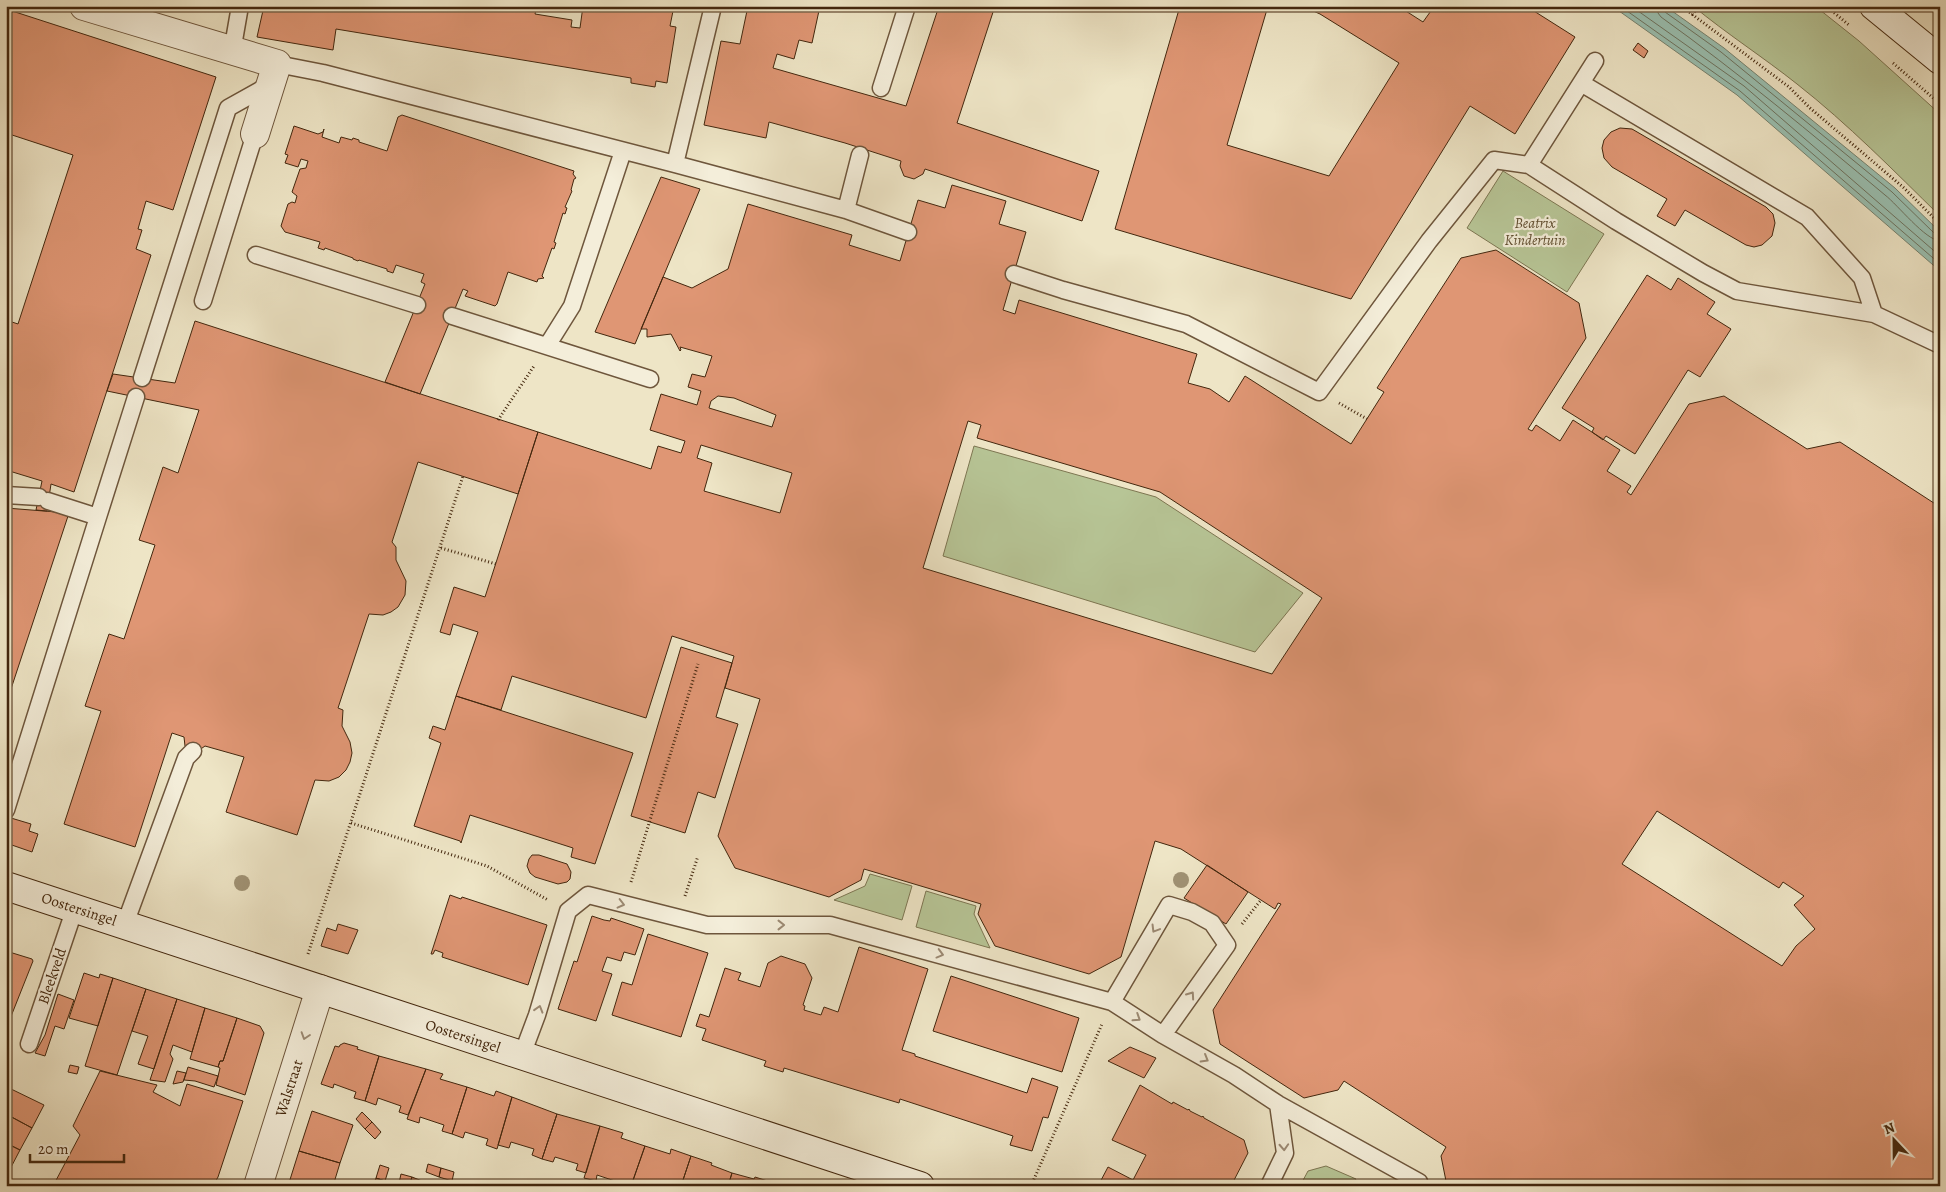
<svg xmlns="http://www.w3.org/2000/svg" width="1946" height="1192" font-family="Alegreya,serif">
  <rect width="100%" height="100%" fill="#eee5c6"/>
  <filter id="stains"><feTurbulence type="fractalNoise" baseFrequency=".004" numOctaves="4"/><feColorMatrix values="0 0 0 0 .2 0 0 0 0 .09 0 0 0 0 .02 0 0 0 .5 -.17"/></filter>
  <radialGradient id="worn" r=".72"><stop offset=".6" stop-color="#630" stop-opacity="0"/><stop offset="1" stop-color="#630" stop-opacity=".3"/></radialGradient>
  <path fill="#b7c596" stroke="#7d7652" d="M1693,6H1815L1859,41L1940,114V216C1894,171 1848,124 1797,84C1763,57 1727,34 1693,6Z
    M1503,171L1604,234L1567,292L1467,228Z
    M974,446L1156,497L1303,593L1255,652L943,556Z
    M870,874L912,886L902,920L834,900L865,886Z
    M926,891L976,906L974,914L990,948L916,927Z
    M1326,1166L1356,1179L1352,1186H1300L1308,1171Z"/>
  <path fill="#9abfb0" stroke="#77826f" d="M1612,6H1665L1724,48L1895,188L1940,232V271L1737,95Z"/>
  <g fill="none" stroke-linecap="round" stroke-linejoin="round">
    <path stroke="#6e735f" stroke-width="1" d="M1620,6L1740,91L1940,264
      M1631,6L1744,86L1940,256
      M1657,6L1658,13L1661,17C1739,73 1812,134 1885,195C1898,205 1925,240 1940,241
      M1663,6L1665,12L1721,52L1892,192L1934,233L1940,235"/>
  </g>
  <path fill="#df9674" stroke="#43270e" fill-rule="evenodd" d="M264,6H537L535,14L572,20L571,27L580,28L583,6H674L670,26L676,27L667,83L656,81L655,87L631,83V78L336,29L333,50L257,37Z
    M748,6H820L812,43L799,40L794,59L777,54L773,68L906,106L939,6H995L957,123L1099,171L1082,221L925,169L923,174L914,179L904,176L900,166L901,161L845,143L769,122L766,138L704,125L721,41L740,44Z
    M1180,6H1268L1227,145L1329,176L1399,63L1320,14L1302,6H1398L1423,22L1433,8L1430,6H1526L1575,37L1515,134L1470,106L1351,299L1115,229Z
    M6,9L216,77L173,210L146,201L138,229L142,230L136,249L151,255L74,492L51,484L47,511L36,510L42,481L6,470V320L18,324L73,155L6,133Z
    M1638,43L1648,51L1644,58L1633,50Z
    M402,115L574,171L573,174L576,178L574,179L571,190L572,191L565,207L567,208L565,214L563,213L554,242L556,243L554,249L552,248L542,276L544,278L538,279L537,282L508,272L497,304L495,306L465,296L468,291L463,289L420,394L385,382L425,284L421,282L424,274L396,265L393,273L387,271V269L359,260L358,261L353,259V258L325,248L324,250L318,248L320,242L285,232L281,226L288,204L292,202L295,203L297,196L292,192L300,169L306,168L308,161L301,159L298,167L285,163L288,155L285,154L294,126L318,134L323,132L324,129L322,137L339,143L341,137L352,140L353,138L359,140V142L387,151L398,117Z
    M1620,128L1632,129L1766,207L1773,214L1775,223L1772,236L1762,245L1754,247L1746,245L1685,210L1675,226L1657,216L1667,199L1612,167L1604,158L1602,148L1604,140L1611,132Z
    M661,177L700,189L635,344L595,332Z
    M952,185L1006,201L999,224L1026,232L1003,310L1015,314L1019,300L1197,354L1188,383L1210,389L1229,402L1245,376L1351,444L1384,392L1377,388L1461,258L1496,250L1579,303L1586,338L1528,429L1532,431L1536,425L1560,441L1573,420L1620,450L1607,471L1631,486L1627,492L1631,495L1689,404L1724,396L1807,449L1840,442L1940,507V531L1934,536L1940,539V1186H1447L1441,1156L1446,1147L1344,1081L1338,1090L1304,1098L1220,1044L1213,1010L1281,904L1278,903L1275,909L1181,849L1155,841L1121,957L1089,974L995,946L978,914L981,904L864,869L861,880L829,897L735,868L718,836L760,699L725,688L734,656L672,636L646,718L512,676L501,710L456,696L478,632L453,624L450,635L440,632L454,587L485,597L538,432L651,469L658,446L681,453L685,441L650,430L661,394L697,405L701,391L688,387L692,374L705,377L712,356L680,347L681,350L680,351L671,334L647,337V329H641L663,277L692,288L728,269L748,204L852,235L849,245L900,261L918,200L945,208ZM718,396L734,398L776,415L772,427L709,408L711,401ZM968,421L981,425L977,438L1160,492L1322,598L1272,674L923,568ZM701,445L792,473L780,513L704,491L712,463L697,458ZM1657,811L1779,888L1783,882L1804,896L1794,905L1815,929L1796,946L1782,966L1622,864Z
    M1647,275L1671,290L1678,278L1715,302L1707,314L1731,329L1700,377L1688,370L1635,454L1606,436L1603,440L1592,432L1594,428L1562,408Z
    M195,321L538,432L518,494L418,462L392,542L396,547V560L406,581L405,595L398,607L391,612L383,615L369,614L338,708L343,710L342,726L350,742L352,753L350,762L346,770L339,777L329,781L315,780L297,835L226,812L244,757L205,746L198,751L189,750L185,746L184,737L172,733L135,847L64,824L101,711L85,706L109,634L124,639L155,545L139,540L163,467L178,473L199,410L107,391L113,374L175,383Z
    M6,508L69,513L9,695L6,694Z
    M681,647L732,663L716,717L738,724L715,798L698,792L685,833L631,816Z
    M456,696L633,753L595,864L571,857L573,848L470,815L461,843L460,841L414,826L441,743L429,738L433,726L445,730Z
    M11,818L31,824L29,831L38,834L32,852L6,843L9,830L7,829Z
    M532,855H539L567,864L571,872L570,879L567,882L558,884L535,877L530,873L527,866L529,859Z
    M1207,865L1248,892L1226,924L1184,898Z
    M450,895L461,899L462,897L547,925L528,985L442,957L443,953L435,950L433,954H431Z
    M592,916L604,920L610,921L611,918L644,929L635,955L624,952L621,961L607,957L602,971L612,974L596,1021L558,1009L574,961L577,962Z
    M338,924L358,930L348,954L321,946L327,928L336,931Z
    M648,934L708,953L681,1037L612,1015L622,982L632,985Z
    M859,947L928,969L902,1050L915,1054V1056L1027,1093L1032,1078L1058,1087L1048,1118L1043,1117L1032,1151L1010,1145L1013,1136L900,1099L899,1103L784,1068L783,1072L764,1066L766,1061L702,1040L706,1029L696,1026L700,1014L709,1017L725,968L741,973L738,980L760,987L768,963L781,956L805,964L812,978L803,1005L805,1006L804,1010L821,1015L824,1007L838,1012Z
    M6,951L32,959L33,961L6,1029Z
    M84,973L99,978L100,974L113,978L98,1026L69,1018Z
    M951,976L1079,1018L1062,1072L933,1031Z
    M113,978L146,989L117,1075L85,1066Z
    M146,989L177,999L154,1069L138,1064L148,1036L132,1031Z
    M58,994L74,1000L64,1029L55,1026L45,1056L35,1053L45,1035Z
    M177,999L205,1008L192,1052L173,1045L170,1054L173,1059L165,1082L150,1080Z
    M205,1008L237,1018L223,1061H220L218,1067L190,1059Z
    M237,1018L260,1026L264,1033L245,1095L216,1085L220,1068L218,1067L220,1061H223Z
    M344,1043L358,1047L357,1049L379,1056L365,1101L354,1098L356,1092L334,1084L333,1088L321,1084L335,1046L339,1047L340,1045Z
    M1130,1047L1156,1058L1144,1078L1108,1061Z
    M379,1056L426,1069L408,1115L399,1112L401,1106L378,1098L376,1105L365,1101Z
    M70,1065L79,1067L77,1074L68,1072Z
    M188,1067L218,1076L214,1087L195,1081L184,1080Z
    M426,1069L443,1074L440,1079L467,1087L452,1134L442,1131L444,1125L420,1117L419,1123L407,1119Z
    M100,1071L157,1085L153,1092L180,1106L187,1084L243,1101L218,1177L213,1186H53L80,1135L73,1126Z
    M177,1071L186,1073L183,1082L173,1084Z
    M1140,1085L1172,1104L1173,1102L1188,1110L1189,1109L1190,1111L1202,1117L1203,1116L1204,1118L1244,1140L1248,1153L1231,1186H1098L1108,1167L1133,1180L1146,1155L1112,1140Z
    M467,1087L494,1096L496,1091L512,1097L497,1149L486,1145L488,1139L465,1132L463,1138L452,1134Z
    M6,1088H9L44,1105L32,1128L6,1114Z
    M512,1097L557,1114L542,1159L532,1155L534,1149L511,1142L509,1148L498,1145Z
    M312,1111L353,1125L340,1163L299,1151Z
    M362,1112L372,1122L365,1129L356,1119Z
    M6,1114L32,1128L20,1150L6,1143Z
    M557,1114L600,1126L586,1173L576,1170L578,1164L555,1157L553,1162L542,1159Z
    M372,1122L381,1132L375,1139L365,1129Z
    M600,1126L623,1133L621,1138L645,1146L631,1186H620L621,1183L597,1175L596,1181L584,1178Z
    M6,1143L20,1150L8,1173L6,1172Z
    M645,1146L670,1154L671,1149L691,1156L681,1186H631Z
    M299,1151L340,1163L333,1186H288Z
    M691,1156L712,1163L711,1165L732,1173L728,1186H681Z
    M428,1164L441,1168L439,1177L426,1172Z
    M380,1165L389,1168L385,1181L376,1178Z
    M441,1168L454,1172L452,1181L439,1177Z
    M732,1173L754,1179L755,1177L777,1184V1186H728Z
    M401,1174L412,1177L409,1186L399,1183Z
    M412,1177L422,1181L420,1186H409Z
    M376,1178L385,1181L383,1186H373Z"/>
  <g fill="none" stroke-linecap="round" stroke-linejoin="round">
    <defs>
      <path id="lane" d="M232,52L240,6
        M277,64L323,73L675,164L846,210L908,232
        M1581,83L1807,217L1862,278L1874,314
        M881,88L907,6
        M675,164L713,6
        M1529,165L1595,61
        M846,210L860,155
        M256,255L417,305
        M1014,274L1063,290L1186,324L1319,392L1429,241L1494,160L1529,165L1616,221L1703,273L1737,291L1874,314L1940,345
        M203,301L255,134
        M452,316L650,379
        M547,346L572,306L623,151
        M142,378L228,108L271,84
        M6,495L39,497
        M98,517L136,397
        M6,810L98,517L48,501
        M125,924L186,758L193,751
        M1112,1002L1169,905L1192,912L1212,923L1227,945L1163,1035
        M29,1044L75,908
        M522,1055L537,1015L568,911L588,895L707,925H830L1112,1002L1163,1035L1234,1075L1278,1104L1419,1182V1186
        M1269,1186L1285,1153L1278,1104"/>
      <path id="street" d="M84,6L277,64L255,134
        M258,1186L320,989"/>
      <path id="secondary" d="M1874,6L1940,60
        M6,886L920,1186"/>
    </defs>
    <use href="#lane" stroke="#6e563c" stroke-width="19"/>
    <use href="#street" stroke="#6e563c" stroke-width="30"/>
    <use href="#secondary" stroke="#43270e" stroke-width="30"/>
    <path stroke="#43270e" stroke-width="3" stroke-dasharray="1 2.5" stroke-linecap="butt" d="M1681,6L1789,87L1810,108L1904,188L1940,224
      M1826,6L1849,25
      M1692,15L1699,6
      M1893,63L1940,104
      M1339,403L1367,419
      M498,420L534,366
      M441,548L496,564
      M351,823L487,866L548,900
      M631,882L698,664
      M685,896L698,856
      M1242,924L1261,900
      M308,954L463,476
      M1031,1186L1102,1024"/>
    <use href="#lane" stroke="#f4eeda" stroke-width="16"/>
    <use href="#street" stroke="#f4eeda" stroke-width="28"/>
    <use href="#secondary" stroke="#f4eeda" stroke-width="28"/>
  </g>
  <g fill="#a09274">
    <circle cx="1181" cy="880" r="8"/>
    <circle cx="242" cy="883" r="8"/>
  </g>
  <defs><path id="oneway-chevron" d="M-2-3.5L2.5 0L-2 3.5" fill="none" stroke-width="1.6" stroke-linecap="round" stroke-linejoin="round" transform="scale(1.25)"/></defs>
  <g stroke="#9c8a74">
    <use href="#oneway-chevron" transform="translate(621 904) rotate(14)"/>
    <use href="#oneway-chevron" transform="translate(781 925)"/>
    <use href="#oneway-chevron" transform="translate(1155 929) rotate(121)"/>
    <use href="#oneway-chevron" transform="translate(940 954) rotate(15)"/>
    <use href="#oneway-chevron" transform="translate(1191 995) rotate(-55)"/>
    <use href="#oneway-chevron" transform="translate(539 1009) rotate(-73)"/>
    <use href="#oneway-chevron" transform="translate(1137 1018) rotate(33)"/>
    <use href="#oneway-chevron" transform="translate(305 1036) rotate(108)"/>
    <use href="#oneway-chevron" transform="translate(1205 1059) rotate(30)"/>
    <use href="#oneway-chevron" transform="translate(1284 1147) rotate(87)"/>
  </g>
  <g text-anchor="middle" stroke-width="4.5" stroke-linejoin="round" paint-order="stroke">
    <g font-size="15" font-style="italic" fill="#604e30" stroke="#f4eeda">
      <text x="1535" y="228">Beatrix<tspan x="1535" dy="17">Kindertuin</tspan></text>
    </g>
    <g font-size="15" fill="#43270e" stroke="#f4eeda">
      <text transform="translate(79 909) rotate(18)" y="5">Oostersingel</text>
      <text transform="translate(52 976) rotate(-71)" y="5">Bleekveld</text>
      <text transform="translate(463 1036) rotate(18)" y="5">Oostersingel</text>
      <text transform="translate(289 1088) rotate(-72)" y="5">Walstraat</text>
    </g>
  </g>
  <rect width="1946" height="1192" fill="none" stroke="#eee5c6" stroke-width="25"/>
  <rect x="8" y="8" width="1931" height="1177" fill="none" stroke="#43270e" stroke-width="2.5"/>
  <rect x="12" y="12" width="1921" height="1167" fill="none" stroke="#43270e"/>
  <g transform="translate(1894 1140) rotate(338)" stroke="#f4eeda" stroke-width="4" paint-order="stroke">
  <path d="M0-4L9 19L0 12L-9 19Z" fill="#43270e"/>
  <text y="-8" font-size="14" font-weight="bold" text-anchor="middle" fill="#43270e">N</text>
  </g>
  <path d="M30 1154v8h94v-8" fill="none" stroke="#43270e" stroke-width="2.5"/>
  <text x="38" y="1154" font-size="15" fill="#43270e" stroke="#f4eeda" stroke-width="4" paint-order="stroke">20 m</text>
  <rect width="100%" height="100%" filter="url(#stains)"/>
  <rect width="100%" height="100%" fill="url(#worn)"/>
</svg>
